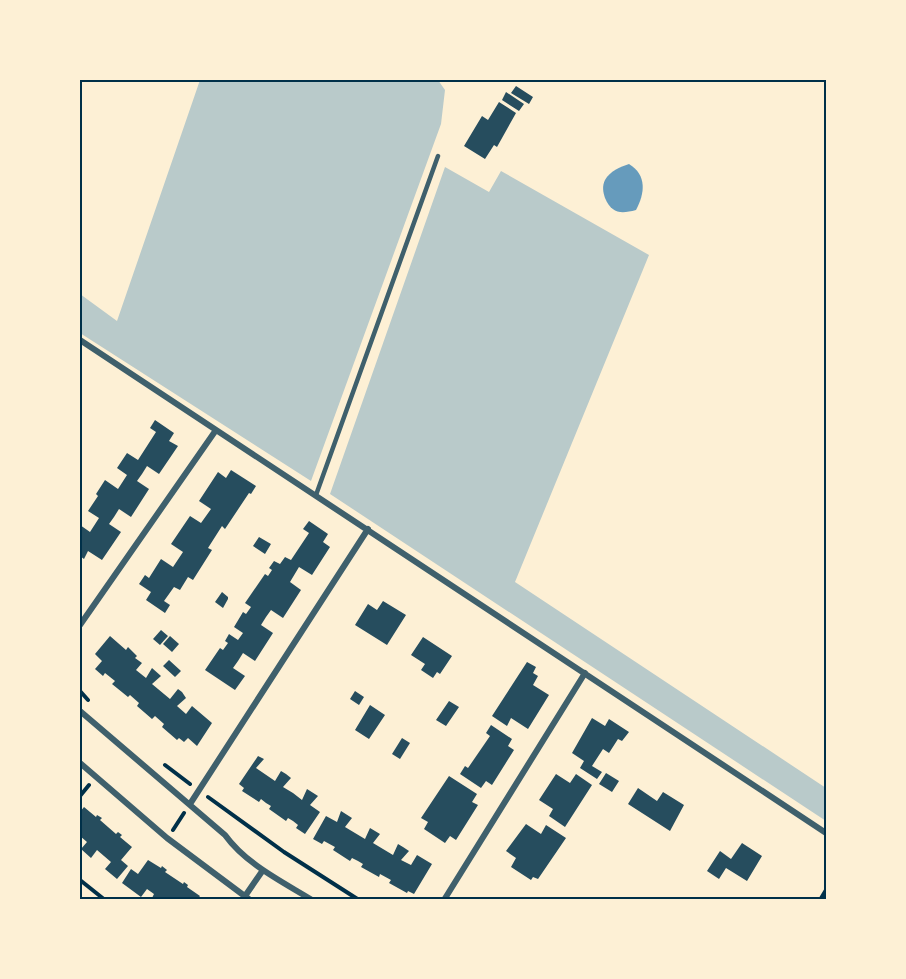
<svg xmlns="http://www.w3.org/2000/svg" width="906" height="979" font-family="'Work Sans',sans-serif">
  <rect width="100%" height="100%" fill="#fdf0d5"/>
  <path fill="#b9caca" d="M200,80H438L445,90L441,124L311,481L80,333V294L117,321Z
    M445,167L489,192L501,171L649,255L515,582L826,788V821L330,494Z"/>
  <path fill="#669bbc" d="M629,164C647,175 645,193 636,210C621,214 612,214 605,198C603,192 602,186 605,180C610,171 620,167 629,164Z"/>
  <path fill="#264d5e" d="M516,86L533,97L529,104L511,93Z
    M506,92L524,104L519,111L502,100Z
    M499,102L516,113L497,147L494,145L485,159L464,146L482,116L488,120Z
    M155,420L174,433L169,441L178,446L159,474L147,466L142,474L137,481L149,489L131,517L119,509L114,517L109,524L121,532L102,560L88,551L84,559L80,556V525L90,532L99,518L88,511L98,496L96,494L105,480L118,489L127,475L117,468L127,453L138,460L156,432L150,428Z
    M231,470L256,486L251,494L249,493L225,529L222,526L208,548L212,550L193,580L188,577L180,590L174,587L164,601L170,605L165,613L146,600L151,592L139,584L145,575L149,578L161,559L173,567L183,552L171,544L190,516L201,523L211,509L199,501L218,472L226,478Z
    M309,521L328,534L323,542L330,547L312,575L299,567L290,582L301,590L283,618L271,610L266,617L261,625L273,633L255,661L243,653L238,661L233,668L245,676L235,690L205,670L220,648L223,650L228,643L225,641L229,634L238,640L243,633L234,627L243,612L246,614L251,607L245,603L265,574L268,576L272,570L269,568L274,561L280,564L285,557L291,560L309,533L303,529Z
    M259,537L271,544L265,554L253,546Z
    M222,592L228,597V599L223,608L215,602Z
    M383,601L406,615L387,645L355,625L368,604L377,610Z
    M161,630L168,636L160,645L153,639Z
    M110,636L126,650L128,647L137,656L135,658L142,663L136,670L146,678L152,668L161,676L152,684L170,699L178,689L182,692L186,698L177,706L186,714L192,706L212,723L197,746L188,738L184,742L179,738L177,740L162,727L164,724L155,716L152,719L137,706L139,703L130,695L128,697L112,684L115,681L105,673L103,676L95,669L102,661L95,654Z
    M170,636L179,644L172,652L163,644Z
    M423,637L452,656L440,674L437,672L433,678L421,670L425,664L411,655Z
    M169,660L181,671L175,677L163,666Z
    M527,662L536,667L533,673L538,676L533,685L549,695L528,729L511,718L507,726L492,716Z
    M355,691L364,697L359,705L350,699Z
    M449,701L459,707L446,726L436,720Z
    M370,705L385,715L369,739L355,730Z
    M592,718L605,726L609,719L629,732L622,741L618,739L609,753L603,749L592,766L602,772L597,779L580,768L584,761L572,753Z
    M491,725L512,739L508,746L514,750L492,785L486,781L481,788L460,774L465,766L468,768L490,736L486,733Z
    M402,738L410,743L400,759L392,754Z
    M258,756L264,759L256,768L275,781L281,771L286,774L291,778L283,787L293,793L302,800L307,789L318,796L310,805L320,812L305,834L296,828L298,825L293,821L288,818L286,821L269,809L271,806L266,803L261,799L259,802L242,791L244,788L239,784Z
    M606,773L619,781L612,792L599,784Z
    M556,774L570,783L576,774L592,785L565,827L549,816L553,809L539,800Z
    M449,776L477,794L472,802L478,805L456,840L450,836L445,843L424,829L428,822L421,818Z
    M638,788L657,801L663,792L684,805L670,831L628,804Z
    M84,807L96,817L97,815L102,818L100,820L116,834L118,832L122,835L120,837L132,847L121,860L128,866L117,879L105,869L111,862L97,850L91,858L81,849L87,842L80,836V812Z
    M341,811L352,818L345,827L365,839L370,828L380,834L373,843L393,855L398,844L403,847L409,851L401,860L411,865L417,855L432,864L414,894L408,891L407,893L389,883L391,880L380,874L379,877L361,867L363,864L358,861L352,858L350,861L333,850L335,847L324,841L322,844L313,839L326,816L337,822Z
    M526,824L541,834L546,825L566,838L538,879L533,877L531,880L511,867L516,858L506,851Z
    M742,843L762,856L747,881L726,868L719,879L707,871L720,851L731,859Z
    M148,860L161,868L162,866L167,870L165,872L183,884L184,882L188,885L187,887L200,896L197,900H151L154,894L147,889L141,897L122,883L131,869L138,874Z"/>
  <g fill="none" stroke-linecap="round" stroke-linejoin="round">
    <path stroke="#003049" stroke-width="4" d="M80,691L88,700
      M165,765L190,784
      M80,796L89,785
      M208,797L284,852L359,900
      M173,830L184,813
      M80,880L105,900
      M820,900L826,890"/>
    <path stroke="#3f606c" stroke-width="4.5" d="M316,495L438,156"/>
    <path stroke="#3f606c" stroke-width="6" d="M80,340L826,833
      M80,625L216,430
      M80,711L225,835C246,864 281,881 312,900
      M80,763L167,838L250,900
      M190,804L368,529
      M243,899L263,870
      M444,900L585,673"/>
  </g>
  <rect width="906" height="979" fill="none" stroke="#fdf0d5" stroke-width="162"/>
  <rect x="81" y="81" width="744" height="817" fill="none" stroke="#003049" stroke-width="2"/>
</svg>
